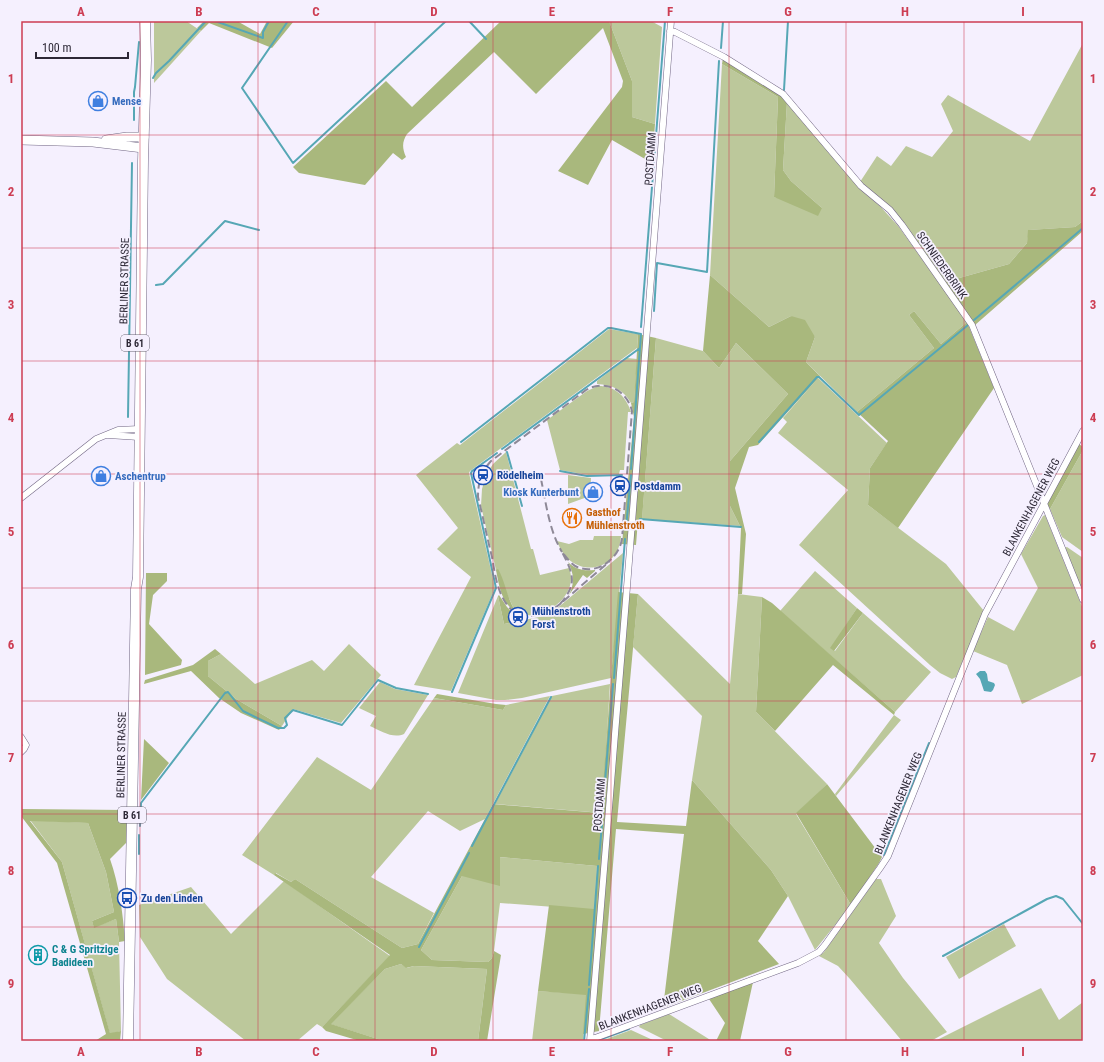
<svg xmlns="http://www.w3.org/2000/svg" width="1104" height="1062" font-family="'Roboto Condensed',sans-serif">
  <rect width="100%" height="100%" fill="#f5f0fe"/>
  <path fill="#bcc89b" d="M154,21H186L201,31L154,83Z
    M609,21H651L662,27L655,124L632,117V81Z
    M1083,43V221L1075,227L1029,230L1027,243L1009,264L945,282L904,224L860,182L877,156L891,166L906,146L932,157L953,131L941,104L948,95L1030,141Z
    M722,64L778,97L774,197L822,208L791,181L783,170L787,102L859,188L880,206L899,227L967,322L941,344L914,311L909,315L934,348L857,412L806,362L815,337L791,316L769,327L710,275Z
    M609,329L638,334L637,348L470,471L469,473L495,588L451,691L414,685L471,577L437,549L458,528L416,475L457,443L460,445Z
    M656,338L703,351L719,368L736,343L788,394L730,461V506L740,526L642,519Z
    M627,358L637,359L634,402L631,403C623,389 612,385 597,384V381Z
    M818,378L887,443L870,468L868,505L946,564L984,611L956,677L952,679L940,673L930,665L799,545L848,490L778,433L787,422L783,418Z
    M598,386C615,386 626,396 631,412H628L624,470H620L619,474L588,475L560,470L547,420L587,391Z
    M1083,450V552L1062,537L1050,509Z
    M506,452L531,549H533L540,575L569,568C582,601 528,630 513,607L496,570L481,506L482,489L486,475L493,464Z
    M568,475L591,478L590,496L568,504Z
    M1045,515L1083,609V675L1022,704L1007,665L973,651L988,617L1014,631L1038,588L1021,554L1043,516Z
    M594,536H621C619,573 571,581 557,541L569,544L580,540H593Z
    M1067,547L1083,558V592L1064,548Z
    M623,553L611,678L522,698L505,700H496L458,693L498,596L504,624L549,615Z
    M815,571L857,608L831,648L835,651L863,613L931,672L895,712L780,611Z
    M638,594L730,684L738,594L762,597L756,712L827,784L796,814L851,905L815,950L788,896L771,870L692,780L702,716L633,647Z
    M349,644L381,675L341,723L293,709L282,726L236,699L208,676V661L221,654L255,684L312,660L324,671Z
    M380,682L395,689L428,695L404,734C393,739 381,731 370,726L376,716L359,708Z
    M610,684L602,813L495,804L552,696Z
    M550,696L485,819L460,831L428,811L371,877L434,913L418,944L402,948L295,879L291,882L276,873L274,875L242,855L317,757L371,790L434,698L503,710L506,705Z
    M894,715L901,720L836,796L835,794Z
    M30,820L88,823L106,872L114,912L92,921L94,927L116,919L119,942L121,1031L110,1034L62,862Z
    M499,857L597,866L594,910L500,903L494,951L492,958L488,962L432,960L421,950L462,876Z
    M876,879H881L896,916L879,943L903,978L947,1032L931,1041H902L850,979L838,966L819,956L824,952Z
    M284,881L390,956L322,1027L317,1024L297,1041H246L167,979L140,937L139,905L191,887L231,934Z
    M1004,924L1016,946L959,979L946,957Z
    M401,964L407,968L414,966L487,969L478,1041H384L330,1024L385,969Z
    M1041,988L1059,1020L1083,1002V1041H935Z
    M538,991L587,994L583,1041H532Z
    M669,1014L712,1041H667L639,1027L640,1025Z
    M631,1030L655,1041H601Z"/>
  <path fill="#a9b87d" d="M204,21H237L260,34L267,21H294L272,48L209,23L201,31L197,28Z
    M501,21H609L632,81V117L655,124L652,163L612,140L588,185L558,171L622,87L623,81L603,28L536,94L494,52L407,134C402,142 402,148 406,157L402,160L393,153L365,185L299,173L293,167L386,81L412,107Z
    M723,58L782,95L787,102L783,170L791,181L822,208L818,216L774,197L778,97L722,64Z
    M1083,221V231L975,325L945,282L1009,264L1027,243L1028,230L1075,227Z
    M710,275L769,327L791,316L805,320L815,337L806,362L820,376L758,445L749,447L735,488L746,534L742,594H738L741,528L730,506V461L788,394L736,343L719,368L703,351Z
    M914,311L941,344L967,322L994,388L898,528L868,505L870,468L888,441L857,412L934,348L909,315Z
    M638,334L656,338L642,520H638L636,545L622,544L634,417L631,403L634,402Z
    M1079,444L1083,447V450L1050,509L1047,504Z
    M568,562C576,570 584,571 595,570V571L587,578L583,575L569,595C575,582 574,574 568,562Z
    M498,569C506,583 507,599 516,612C501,603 499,585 496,570Z
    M146,573H167V581L153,595L149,624L182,660L181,665L145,675Z
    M618,592L638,594L617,822L686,826L692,780L771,870L788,896L758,941L779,964L663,1008L684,834L616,829L599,1031L583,1034L586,995L538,991L549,905L594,909L597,866L500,857V886L462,876L421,950L432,960L488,962L492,958L494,951L501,955L487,1041H478L487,969L414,966L406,968L401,964L385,969L331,1024L384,1041H360L326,1031L322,1027L390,955L274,875L275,873L291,882L295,879L402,948L418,944L493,804L601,813L611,678Z
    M499,595L507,607L514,614L513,618H521L522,620L504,624L498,596Z
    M762,597L772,603L895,712L894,715L833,665L775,731L756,712Z
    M857,608L863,613L834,651L830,648Z
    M215,649L221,654L208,661V676L236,699L282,726L279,730L241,713L219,698L191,671L144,684L145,680L193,665Z
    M437,694L496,704L506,705L503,710L434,698Z
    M144,739L169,763L141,800Z
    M827,784L882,857L879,863L851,905L796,813Z
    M21,809L127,810V842L110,859C119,885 123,913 125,941L119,942L116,919L94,928L92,921L114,912L106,872L88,823L30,821L62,862L110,1033L121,1031L120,1041H95L106,1034L57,863L21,816Z
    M753,982L740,1041H716L725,1023L709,999Z"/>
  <path fill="#56a7b5" d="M980,671H985L987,674L988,681L994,683L995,685L993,690L991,692L984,691L980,679L976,674Z"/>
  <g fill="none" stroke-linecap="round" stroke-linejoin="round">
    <path stroke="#56a7b5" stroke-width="2" d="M215,21L263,38V32L269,21
      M288,21L242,88L293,163L446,21
      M469,21L486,39
      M721,48L723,21
      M153,78L156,73L169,61L206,21
      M784,90L788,21
      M134,120V92L135,87L139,42
      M156,285L163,284L166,281L225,221L259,230
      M654,311L657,263L707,272L719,61
      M974,320L1083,228
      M641,327L665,21
      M128,417L132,163
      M461,442L608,328H611L641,334L631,469
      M759,442L817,377H819L859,415L968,325
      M502,449L640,348
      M507,452L522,506
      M560,471L587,476L622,475
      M640,519L741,527
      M626,528L631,475
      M614,678L625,539
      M452,692L496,588L471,473L472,471L497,453
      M602,818L613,684
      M140,826L141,803L225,693L228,692L243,711L278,728H284L287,725L285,718L293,710L342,725L378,680L396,688L428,694
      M472,846L551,697
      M139,854V835
      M884,855L929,743
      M599,859L602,824
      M419,947L469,853
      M943,956L1047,899L1056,896L1063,899L1083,924
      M589,985L598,866
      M599,1040L629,1029
      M584,1041L589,989"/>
    <defs>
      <path id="street" d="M670,31L675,32L724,57L783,94L861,186L890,210L902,225L972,325L1083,600
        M108,435L139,437
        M21,498L96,439L118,430L139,429
        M21,737L26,745L24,749L21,752
        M591,1039L595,1038L798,963L819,952L825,945L880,868L888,856L985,614L1083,431
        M590,1041L627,587L671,21"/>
      <path id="secondary" d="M21,140L93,142L143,148
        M106,140L127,137H144"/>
      <path id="primary" d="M128,1041L136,589L138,577L143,161L146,60L145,21"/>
    </defs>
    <use href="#street" stroke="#716684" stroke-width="7"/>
    <use href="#secondary" stroke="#716684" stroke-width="10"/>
    <use href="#primary" stroke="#716684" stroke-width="11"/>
    <use href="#street" stroke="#fff" stroke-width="6"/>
    <use href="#secondary" stroke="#fff" stroke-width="9"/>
    <use href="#primary" stroke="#fff" stroke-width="10"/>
    <path stroke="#8e8997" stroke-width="2" stroke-dasharray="8 4" stroke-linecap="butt" d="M541,479C546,503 549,530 562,552
      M560,604C578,584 573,573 562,552C567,558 572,566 580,568C600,574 619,557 622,539L632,411C627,390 605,379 586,390L491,461C481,472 478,483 478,497C483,517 487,537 492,557C495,574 497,592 508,606C521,623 547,615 560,604L610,561"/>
  </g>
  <path fill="none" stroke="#cd3d53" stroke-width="1" stroke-opacity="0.55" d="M140,21V1041M258,21V1041M375,21V1041M493,21V1041M611,21V1041M729,21V1041M846,21V1041M964,21V1041M21,135H1083M21,248H1083M21,361H1083M21,474H1083M21,588H1083M21,701H1083M21,814H1083M21,927H1083"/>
  <defs>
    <symbol id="shop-ring" viewBox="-11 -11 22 22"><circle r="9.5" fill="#f5f0fe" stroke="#3f7fe0" stroke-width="1.5"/><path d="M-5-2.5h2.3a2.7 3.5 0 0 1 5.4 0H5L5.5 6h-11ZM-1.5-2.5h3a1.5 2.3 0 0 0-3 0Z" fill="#3f7fe0"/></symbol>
    <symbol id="station-ring" viewBox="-11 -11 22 22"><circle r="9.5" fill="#f5f0fe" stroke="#1a4fb4" stroke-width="1.5"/><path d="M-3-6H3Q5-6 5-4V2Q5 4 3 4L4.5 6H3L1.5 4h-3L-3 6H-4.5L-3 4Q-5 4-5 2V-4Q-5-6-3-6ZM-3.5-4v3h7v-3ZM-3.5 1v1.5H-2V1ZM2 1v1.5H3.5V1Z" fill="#1a4fb4"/></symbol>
    <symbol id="restaurant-ring" viewBox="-11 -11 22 22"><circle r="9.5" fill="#f5f0fe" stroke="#e8710a" stroke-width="1.5"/><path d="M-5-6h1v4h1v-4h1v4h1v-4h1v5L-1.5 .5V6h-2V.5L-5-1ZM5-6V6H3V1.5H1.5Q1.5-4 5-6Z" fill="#e8710a"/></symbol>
    <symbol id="bus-ring" viewBox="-11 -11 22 22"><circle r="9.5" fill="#f5f0fe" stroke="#1a4fb4" stroke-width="1.5"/><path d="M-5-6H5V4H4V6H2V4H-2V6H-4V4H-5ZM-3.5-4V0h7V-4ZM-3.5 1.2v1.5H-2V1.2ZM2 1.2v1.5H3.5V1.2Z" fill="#1a4fb4"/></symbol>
    <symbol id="building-ring" viewBox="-11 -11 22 22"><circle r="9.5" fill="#f5f0fe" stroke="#0f9aa8" stroke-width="1.5"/><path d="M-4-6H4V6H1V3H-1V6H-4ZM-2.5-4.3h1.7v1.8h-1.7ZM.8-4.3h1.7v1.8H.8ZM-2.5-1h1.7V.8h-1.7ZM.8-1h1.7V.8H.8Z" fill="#0f9aa8"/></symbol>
  </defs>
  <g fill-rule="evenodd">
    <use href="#shop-ring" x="87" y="90" width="22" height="22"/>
    <use href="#station-ring" x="472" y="464" width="22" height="22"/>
    <use href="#shop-ring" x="90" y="465" width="22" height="22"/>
    <use href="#station-ring" x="609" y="475" width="22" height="22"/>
    <use href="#shop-ring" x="582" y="481" width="22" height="22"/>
    <use href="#restaurant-ring" x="561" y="507" width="22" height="22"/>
    <use href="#station-ring" x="507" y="606" width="22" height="22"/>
    <use href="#bus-ring" x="116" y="887" width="22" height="22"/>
    <use href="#building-ring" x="27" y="944" width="22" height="22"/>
  </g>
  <g text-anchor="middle" stroke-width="3.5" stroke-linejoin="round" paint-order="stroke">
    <g fill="#f5f0fe" stroke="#696472" stroke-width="1">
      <rect x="121" y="335" width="28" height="16" rx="3"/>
      <rect x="118" y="807" width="28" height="16" rx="3"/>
    </g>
    <g font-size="10" font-weight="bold" fill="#2d2836">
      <text x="135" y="347">B 61</text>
      <text x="132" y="819">B 61</text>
    </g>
    <g font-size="11" font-weight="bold" fill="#366cbe" stroke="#f5f0fe" text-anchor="start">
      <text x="112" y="105">Mense</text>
      <text x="115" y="480">Aschentrup</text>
      <text x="579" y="496" text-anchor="end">Kiosk Kunterbunt</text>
    </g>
    <g font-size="11" fill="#2d2836" stroke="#f5f0fe">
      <text transform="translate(650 159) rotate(-86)" y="4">POSTDAMM</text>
      <text transform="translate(942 265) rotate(55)" y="4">SCHNIEDERBRINK</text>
      <text transform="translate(124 281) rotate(-89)" y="4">BERLINER STRASSE</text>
      <text transform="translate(1031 507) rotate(-62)" y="4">BLANKENHAGENER WEG</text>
      <text transform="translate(121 755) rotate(-89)" y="4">BERLINER STRASSE</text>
      <text transform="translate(898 803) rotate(-68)" y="4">BLANKENHAGENER WEG</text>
      <text transform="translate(599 805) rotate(-85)" y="4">POSTDAMM</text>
      <text transform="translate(650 1007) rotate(-21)" y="4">BLANKENHAGENER WEG</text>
    </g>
    <g font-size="11" font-weight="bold" fill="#164399" stroke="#f5f0fe" text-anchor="start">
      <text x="497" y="479">Rödelheim</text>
      <text x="634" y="490">Postdamm</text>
      <text x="532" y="615">Mühlenstroth<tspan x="532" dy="13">Forst</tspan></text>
      <text x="141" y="902">Zu den Linden</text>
    </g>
    <g font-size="11" font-weight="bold" fill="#c56008" stroke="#f5f0fe" text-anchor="start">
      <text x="586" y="516">Gasthof<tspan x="586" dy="13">Mühlenstroth</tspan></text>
    </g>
    <g font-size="11" font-weight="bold" fill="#0d838f" stroke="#f5f0fe" text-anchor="start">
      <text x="52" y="953">C &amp; G Spritzige<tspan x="52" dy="13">Badideen</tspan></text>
    </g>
  </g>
  <rect width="1104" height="1062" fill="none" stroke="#f5f0fe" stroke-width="44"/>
  <path d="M36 52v6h92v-6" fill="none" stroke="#2d2836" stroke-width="2"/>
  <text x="42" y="52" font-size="12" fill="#2d2836" stroke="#f5f0fe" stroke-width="3" paint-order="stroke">100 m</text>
  <rect x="22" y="22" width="1060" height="1018" fill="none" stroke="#cd3d53" stroke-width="1.5"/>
  <g font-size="13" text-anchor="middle" font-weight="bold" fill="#cd3d53">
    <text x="81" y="16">A</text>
    <text x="199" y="16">B</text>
    <text x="316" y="16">C</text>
    <text x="434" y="16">D</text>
    <text x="552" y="16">E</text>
    <text x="670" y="16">F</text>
    <text x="788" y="16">G</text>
    <text x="905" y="16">H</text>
    <text x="1023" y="16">I</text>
    <text x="11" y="83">1</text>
    <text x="1093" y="83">1</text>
    <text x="11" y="196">2</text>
    <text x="1093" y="196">2</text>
    <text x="11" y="309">3</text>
    <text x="1093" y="309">3</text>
    <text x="11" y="422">4</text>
    <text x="1093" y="422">4</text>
    <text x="11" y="536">5</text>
    <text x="1093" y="536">5</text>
    <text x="11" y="649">6</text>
    <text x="1093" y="649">6</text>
    <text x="11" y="762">7</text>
    <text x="1093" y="762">7</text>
    <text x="11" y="875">8</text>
    <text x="1093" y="875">8</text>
    <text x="11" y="988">9</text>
    <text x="1093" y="988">9</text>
    <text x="81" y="1056">A</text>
    <text x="199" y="1056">B</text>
    <text x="316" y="1056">C</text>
    <text x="434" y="1056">D</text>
    <text x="552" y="1056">E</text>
    <text x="670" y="1056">F</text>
    <text x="788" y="1056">G</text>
    <text x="905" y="1056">H</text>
    <text x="1023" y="1056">I</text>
  </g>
</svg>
